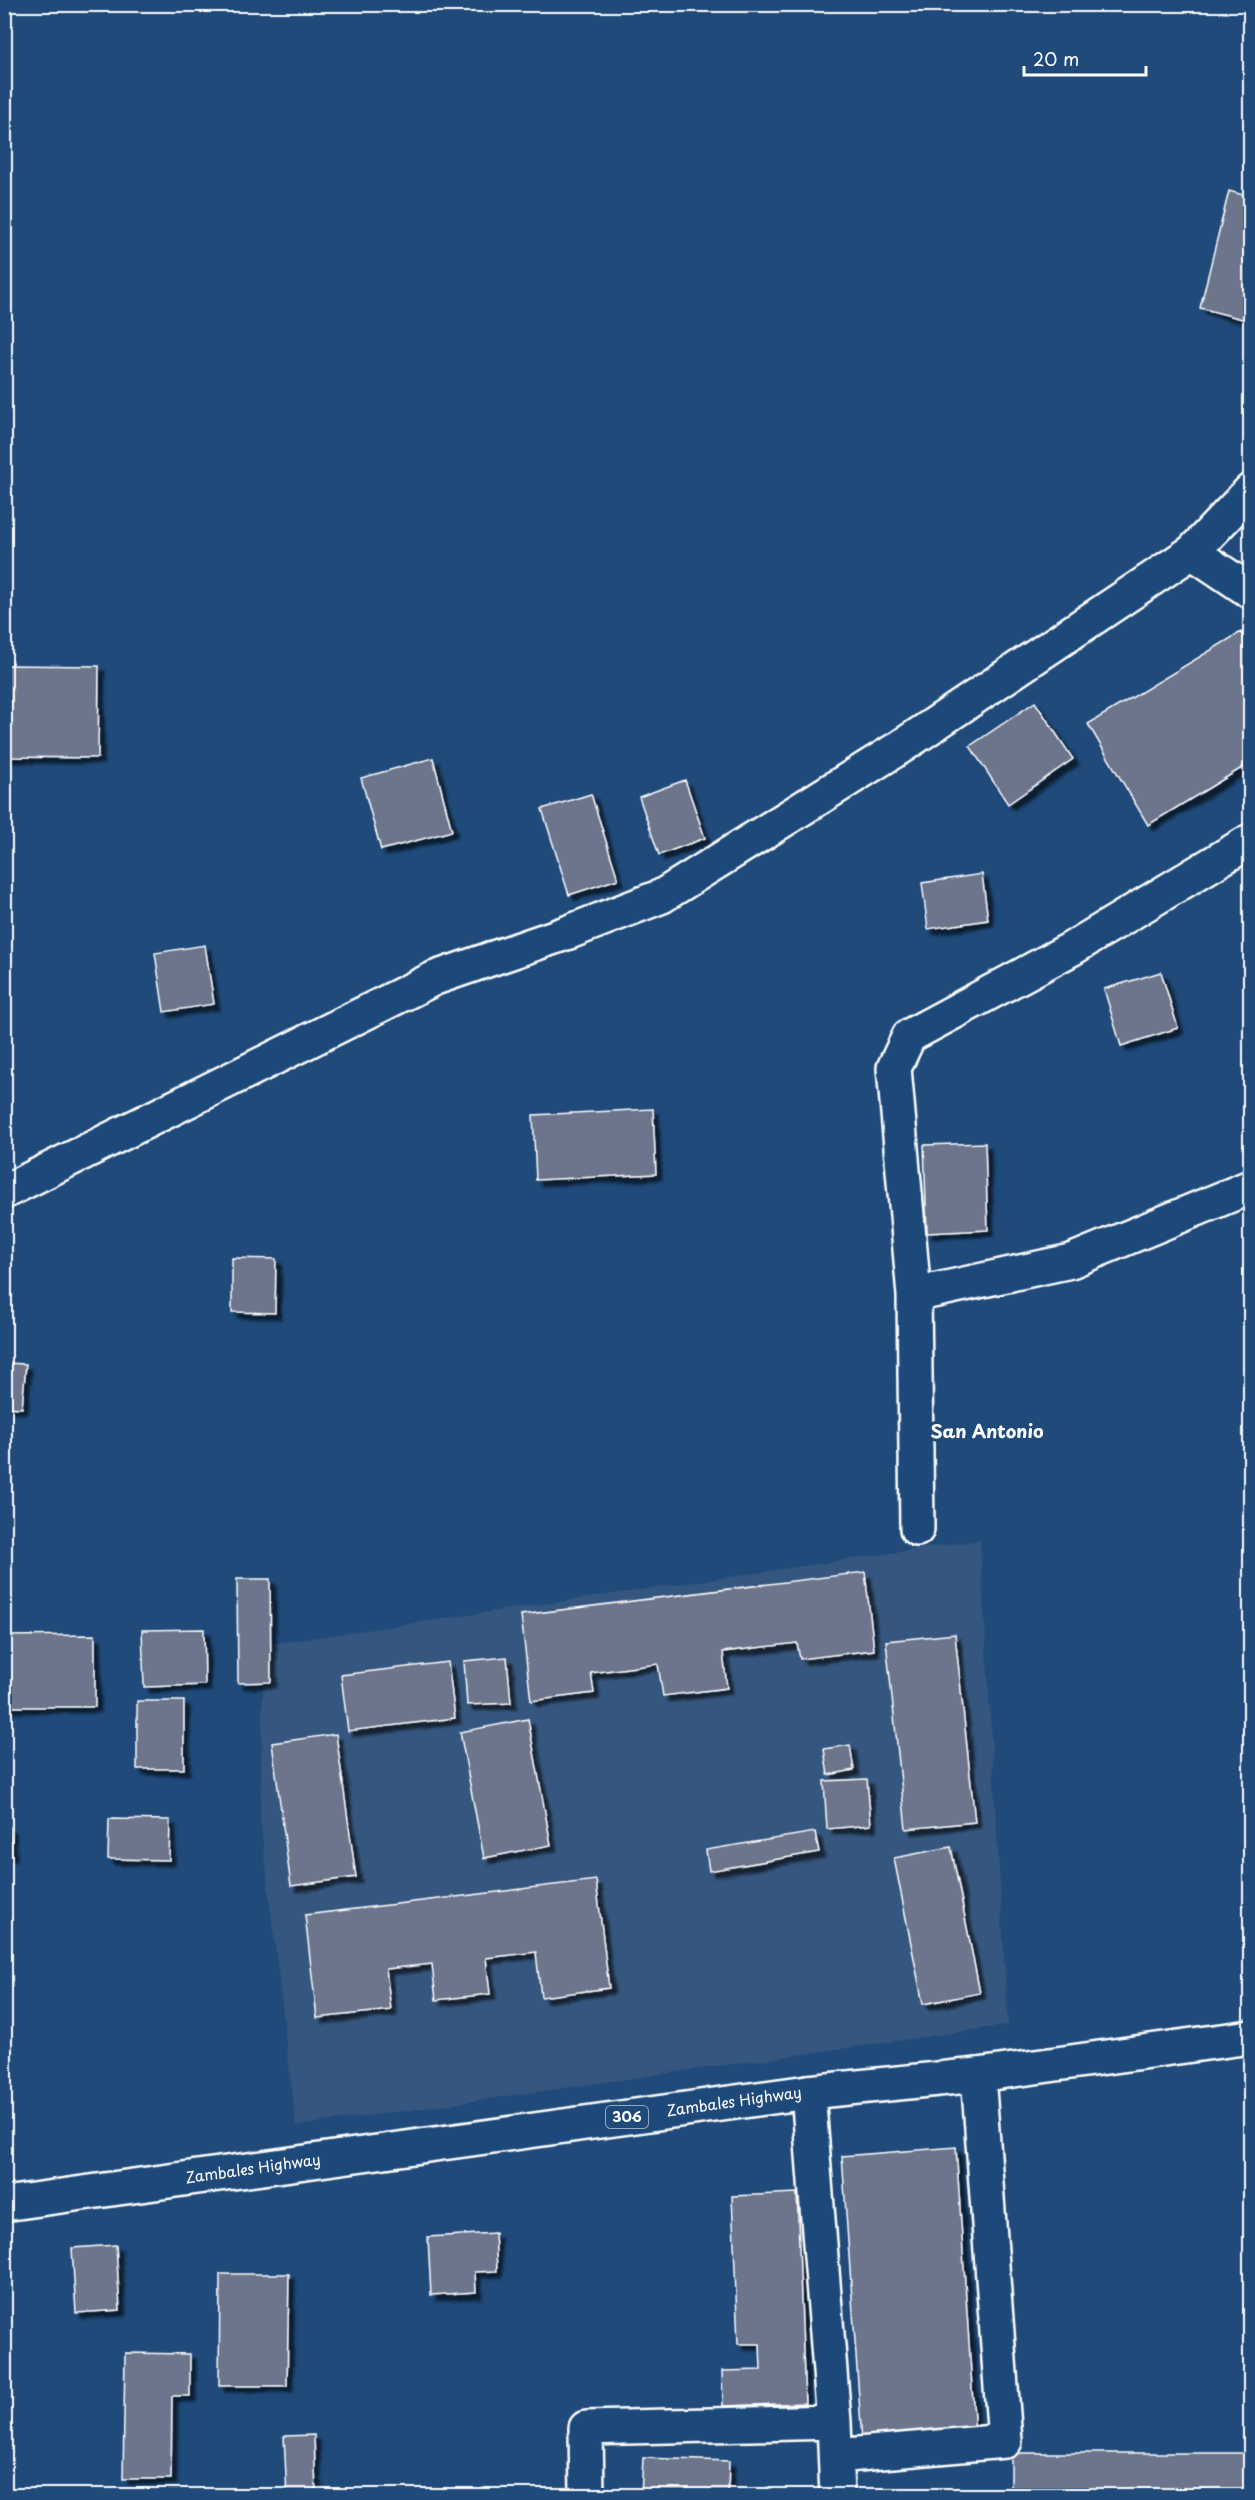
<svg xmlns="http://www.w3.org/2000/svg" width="1255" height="2500" font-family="'Playpen Sans',sans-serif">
  <defs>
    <filter id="shadow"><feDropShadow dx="5.5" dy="5.5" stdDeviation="1.5" flood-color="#0009"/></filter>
  </defs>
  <rect width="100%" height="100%" fill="#1f4a7a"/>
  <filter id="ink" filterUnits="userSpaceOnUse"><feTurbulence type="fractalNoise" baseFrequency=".0167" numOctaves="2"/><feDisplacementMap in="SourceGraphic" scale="12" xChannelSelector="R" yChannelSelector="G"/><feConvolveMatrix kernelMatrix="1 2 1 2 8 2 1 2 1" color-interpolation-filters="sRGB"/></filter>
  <g filter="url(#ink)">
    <path fill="#36577f" d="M980,1540L1008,2025L296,2126L260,1817L264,1645Z"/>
    <path fill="#6c748c" stroke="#fff" stroke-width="1.5" filter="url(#shadow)" d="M1229,191L1250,197V321L1200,308Z
      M1241,632L1250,647V763L1148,825L1088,724Z
      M7,665L99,666L98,758L6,757Z
      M1035,702L1073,759L1008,804L970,746Z
      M433,758L452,831L381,850L361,778Z
      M685,780L705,838L659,855L639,797Z
      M591,794L618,879L569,895L542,809Z
      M982,874L988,920L928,929L922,883Z
      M205,945L214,1004L164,1012L155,953Z
      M1161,972L1178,1028L1121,1046L1104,989Z
      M653,1109L656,1174L536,1180L533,1115Z
      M985,1143L988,1230L927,1233L924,1145Z
      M232,1258L276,1259L275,1313L232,1312Z
      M4,1363L26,1364L22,1408L4,1407Z
      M865,1572L874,1650L800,1659L797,1643L723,1652L727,1688L663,1696L658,1664L591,1673L594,1693L531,1701L521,1615Z
      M237,1579H270L271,1682L238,1683Z
      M204,1629L205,1685L144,1687L142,1630Z
      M955,1634L975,1822L906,1829L886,1641Z
      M95,1635V1707H4V1636Z
      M507,1657L511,1703L467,1705L464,1661Z
      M448,1662L455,1718L348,1731L341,1675Z
      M137,1701H184V1769H137Z
      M528,1719L551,1845L484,1858L460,1732Z
      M336,1734L356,1877L291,1886L272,1743Z
      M850,1745L854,1770L828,1775L824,1749Z
      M867,1779L871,1825L827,1829L824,1781Z
      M109,1819L170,1820L169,1860L108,1859Z
      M4,1827H10L11,1855H4Z
      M815,1832L819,1852L709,1871L706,1850Z
      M951,1847L980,1993L923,2004L894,1858Z
      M596,1880L609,1988L541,1997L536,1952L486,1958L490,1994L436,2000L432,1964L386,1969L391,2010L317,2018L305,1915Z
      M956,2147L975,2433L862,2441L842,2156Z
      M797,2193L805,2403L723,2406L722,2371L761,2370L760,2344H738L732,2196Z
      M495,2233L497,2271L475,2272L476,2292L431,2295L428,2237Z
      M116,2245L120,2310L76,2313L72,2248Z
      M220,2274H289L287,2386H219Z
      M125,2353L190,2354V2396H172L171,2479H123Z
      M314,2435L316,2496H287L284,2436Z
      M1011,2453H1250V2496H1011Z
      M643,2458L729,2461L728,2491L811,2494V2496H641Z
      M177,2492V2496L75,2495Z"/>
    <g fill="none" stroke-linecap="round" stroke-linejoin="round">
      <defs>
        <path id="minor" d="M1192,552L1250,591
          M4,1192L435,978L569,932L662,896L902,746L1192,552L1250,491
          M914,1295L1071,1261L1250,1187
          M917,1529L914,1295L894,1068L909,1036L1071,949L1250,841
          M808,2092L834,2422L837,2496
          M836,2456L1005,2441L978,2075
          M587,2496L586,2428L834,2422"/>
        <path id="major" d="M4,2204L808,2092L978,2075L1250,2037"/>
      </defs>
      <use href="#minor" stroke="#fff" stroke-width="38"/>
      <use href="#major" stroke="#fff" stroke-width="38"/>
      <use href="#minor" stroke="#1f4a7a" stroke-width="33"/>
      <use href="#major" stroke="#1f4a7a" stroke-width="33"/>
    </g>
  </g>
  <g text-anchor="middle" stroke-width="6" stroke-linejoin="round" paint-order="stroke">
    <rect fill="#1f4a7a" stroke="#bcc9d7" stroke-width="1.5" x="606" y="2106" width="42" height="22" rx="4.5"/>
    <g font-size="14" font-weight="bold" fill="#fff">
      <text x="627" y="2122">306</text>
    </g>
    <g font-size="15" fill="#fff" stroke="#1f4a7a">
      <text transform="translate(734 2102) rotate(-8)" y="5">Zambales Highway</text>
      <text transform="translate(253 2169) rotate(-8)" y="5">Zambales Highway</text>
    </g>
    <g font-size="18" font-weight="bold" fill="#fff" stroke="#1f4a7a">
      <text x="987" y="1438">San Antonio</text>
    </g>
  </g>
  <rect width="1255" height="2500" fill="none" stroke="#1f4a7a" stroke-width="24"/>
  <rect x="12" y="12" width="1231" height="2476" fill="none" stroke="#fff" stroke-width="2" filter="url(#ink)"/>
  <path d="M1024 66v9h122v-9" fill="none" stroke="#ffffff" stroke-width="3"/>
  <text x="1033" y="66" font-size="18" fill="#ffffff" stroke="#1f4a7a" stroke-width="4.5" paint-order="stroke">20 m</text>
</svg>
